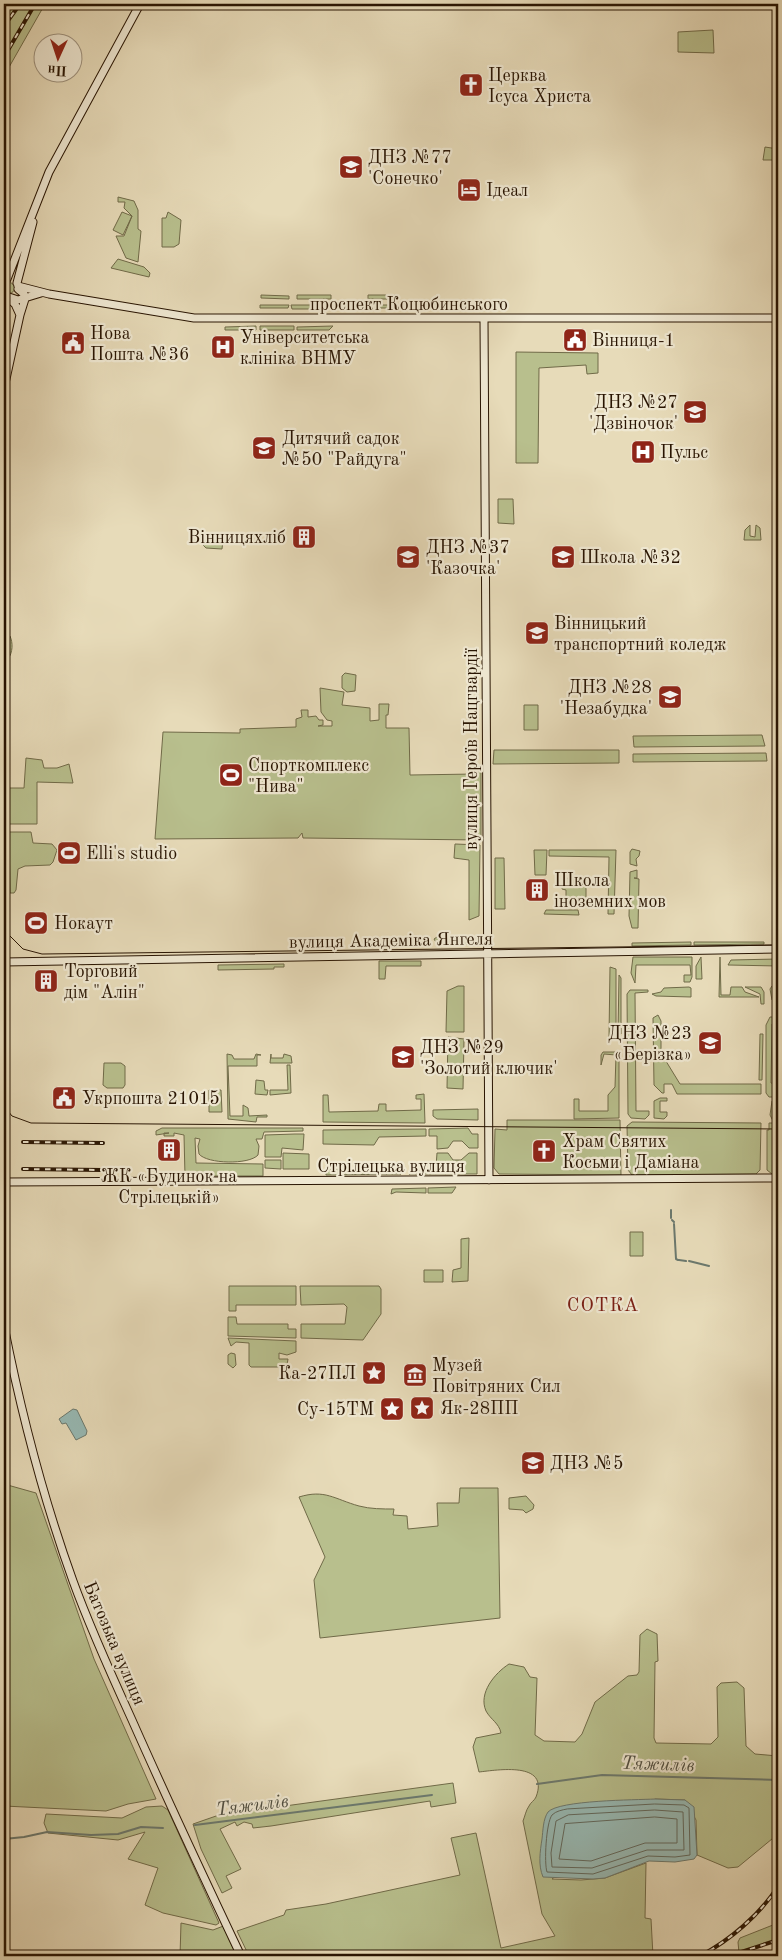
<svg xmlns="http://www.w3.org/2000/svg" width="782" height="1960" font-family="'Old Standard TT',serif">
  <rect width="100%" height="100%" fill="#e7dbb9"/>
  <filter id="stains"><feTurbulence type="fractalNoise" baseFrequency=".004" numOctaves="4"/><feColorMatrix values="0 0 0 0 .2 0 0 0 0 .09 0 0 0 0 .02 0 0 0 .5 -.17"/></filter>
  <radialGradient id="worn" r=".72"><stop offset=".6" stop-color="#630" stop-opacity="0"/><stop offset="1" stop-color="#630" stop-opacity=".3"/></radialGradient>
  <path fill="#b8bf8d" stroke="#706a48" d="M4,4H45L4,76Z
    M713,30L714,53L678,52V32Z
    M765,147L778,149V160H763Z
    M118,197L134,201L138,210V229L141,231L138,262L126,258L116,236H124L132,216L123,235L113,230L122,212L132,216L124,208L125,202H118Z
    M168,212L181,220L179,244L174,247H162V218H166Z
    M118,259L144,267L150,273L149,277L111,268Z
    M3.5 288a5.5 5.5 0 1 1 11 0a5.5 5.5 0 1 1-11 0Z
    M261,295L289,296V299L261,298Z
    M297,295H331V299H297Z
    M368,295H395V299H368Z
    M260,305H289L288,308H260Z
    M291,305H331L333,309H292Z
    M341,305H396V308H339Z
    M256,326V330H225V327Z
    M260,326H294V330H260Z
    M333,326L329,330H297V327Z
    M516,352L598,353V373L587,374L586,365L539,368L538,463H516Z
    M498,499H513L514,524L498,523Z
    M750,525V536L755,537L756,525L760,528L761,540H744L745,530Z
    M203,539L223,540L222,549L206,548L203,545Z
    M5,636H10C13,643 13,652 8,659L4,652Z
    M345,673L356,675L355,691L347,692L342,688V676Z
    M320,688L344,692L342,705L370,708V721L379,720V704H389L388,715H386V728H409L410,775L475,774L479,768L481,773V840L303,838L302,833L298,838L155,839L163,732L240,733V729L296,727V719L302,717L301,710H308V717L316,716L319,720H323V725L318,726H332V721L327,720L321,712Z
    M524,705H538V730H524Z
    M762,735L765,746L634,747L633,736Z
    M494,750H619V763L493,764Z
    M766,753L767,761L633,762V754Z
    M26,758L42,760L44,768H57L69,764L73,783L37,782V824H8V788H24Z
    M9,832H31L33,843L52,844L57,850L53,862L50,865L25,866L18,869L16,890L14,893H10Z
    M455,844L480,845L479,916L469,920V860L454,858Z
    M632,849L640,851L639,856L636,859L637,866L630,864V852Z
    M534,850H547L546,875H535Z
    M549,850H616L614,914H608L609,857L549,856Z
    M773,855H776V887L773,888Z
    M495,858H504L505,909H495Z
    M637,870V878H634L639,879L638,928H632L629,916L630,872Z
    M562,878L586,879V906H566V890L562,889Z
    M546,910H578L579,915L544,914Z
    M437,937L479,938V944H437L434,939Z
    M691,942V945L632,946V943Z
    M694,942H764V944L694,945Z
    M633,957H692V977L690,982H684V975H691L690,965H636L635,983L631,973Z
    M701,957L702,979H696V966Z
    M720,957L721,995H730L731,987H742L745,992L759,997H719Z
    M778,959V966L728,965L731,960Z
    M379,961H421V966H386L385,979H379Z
    M284,964V967H274V969L218,970V965Z
    M610,967L616,969V1035L609,1037Z
    M619,975L621,978V1034H618Z
    M458,986H464V1032H446L447,991Z
    M772,986H778V1000H772L770,989Z
    M689,987L691,988V997L656,996L652,994L661,992L664,988Z
    M745,987H761L764,992V1004H761L760,994Z
    M630,990H648V992L635,993L636,1111H649V1115L645,1119L631,1118L628,1114L627,994Z
    M658,1015L661,1021V1053L680,1084H761V1094H677L672,1084H664V1093H662L654,1085L653,1018Z
    M770,1017H778V1023L772,1024L771,1083L777,1084L778,1097H769L766,1093V1025Z
    M760,1034H763L762,1080H759Z
    M448,1037L464,1039L463,1089L447,1088Z
    M603,1052H616L619,1055V1118L574,1119V1099H579V1111H608V1095L615,1087L616,1055L604,1054L601,1065V1055Z
    M227,1054L232,1055L234,1059H254L256,1054L261,1055H257V1066H228L230,1116H243V1105L248,1108L249,1116L267,1115V1117H257L256,1122L228,1119Z
    M271,1054V1058H283L284,1054L291,1056L292,1063H270Z
    M104,1063H121L125,1066V1085L123,1088H107L103,1085Z
    M287,1065H290L291,1093L270,1095V1090H288Z
    M256,1080L264,1081L265,1090H268L267,1095L255,1094Z
    M209,1090H221L222,1112H209Z
    M424,1094L425,1123L323,1122V1095H328L329,1112L378,1111L379,1104H386V1111L421,1110V1099H416V1095Z
    M660,1098H667V1101H660V1112H667V1116L664,1119L654,1118V1101Z
    M772,1101H778V1121H773L770,1115Z
    M478,1109V1120L437,1119L433,1116V1110Z
    M507,1120H620L621,1175L499,1174L494,1168L495,1129L507,1130Z
    M632,1122L761,1123L760,1170L756,1174L632,1175L628,1170L627,1126Z
    M769,1123H778V1174H772L767,1170V1130H769Z
    M162,1128H303V1131L264,1132L262,1139H256L259,1146L258,1155C249,1165 207,1164 199,1154L198,1146L200,1139L195,1138L196,1163L263,1164V1176H185L184,1135L174,1133V1136H164V1133H169L156,1135V1131Z
    M468,1128L472,1134H478V1148H469L462,1141H453L448,1148L437,1149V1136H429V1129Z
    M426,1129V1136L379,1137L374,1145L323,1144V1130Z
    M295,1134H304L303,1150L282,1148L281,1157H265V1135Z
    M283,1153L309,1154V1169H283Z
    M437,1153H448L453,1160H461L469,1153H477V1174H409L436,1167Z
    M265,1160H281V1169L265,1168Z
    M326,1169H389V1172L401,1174L326,1175Z
    M456,1187L452,1193H428V1188Z
    M426,1188V1193L396,1192L391,1194L392,1189Z
    M630,1232H643V1256H630Z
    M469,1238L468,1281L452,1282L453,1270L461,1268V1239Z
    M424,1270H443V1282H424Z
    M229,1286H296V1305H236V1311H229Z
    M300,1286H379L381,1289V1314L363,1340L301,1338V1324H345L347,1307L344,1304L301,1305Z
    M228,1317H236L237,1324H288V1329H296V1338L228,1336Z
    M228,1338L296,1341V1352L287,1355L279,1353V1359H288L287,1365L284,1367H251L249,1365V1343L236,1342L231,1346Z
    M231,1353L235,1354L236,1365L233,1368L228,1364V1355Z
    M4,1484L36,1493L94,1659L156,1799L128,1804L106,1811L4,1806Z
    M460,1488H498L500,1618L320,1638L314,1580L325,1557L299,1497C325,1489 334,1499 359,1506C370,1509 383,1509 394,1509L393,1515L407,1516L408,1529L438,1526L437,1503H459Z
    M526,1496L534,1505L533,1509L526,1513L523,1510L509,1509V1498Z
    M647,1629L657,1634L658,1661L655,1662L654,1738L656,1743L711,1744L718,1737L717,1687L721,1683L737,1682L744,1688L746,1746L755,1754L778,1756V1834L738,1867L728,1868L697,1855L696,1820L685,1800L655,1799L552,1879L581,1880L605,1878L646,1863L645,1918L651,1919L653,1956H249L237,1931L284,1915L286,1910L326,1904L460,1875L451,1838L476,1833L501,1948L555,1936L542,1914L523,1821C525,1816 526,1810 529,1806C530,1803 535,1800 536,1797C550,1761 497,1770 479,1772L473,1747L476,1738L501,1733C499,1723 491,1720 486,1711C478,1693 495,1673 509,1664L524,1667L530,1677L537,1678L535,1735L544,1741L575,1742L582,1734L595,1702L628,1676L637,1675L639,1672L640,1635Z
    M453,1783L456,1803L431,1807L430,1801L271,1826L253,1828L252,1824L244,1822L237,1826L235,1822L220,1829L241,1869L226,1876L232,1888L222,1893L201,1849L193,1824L219,1815Z
    M162,1806L168,1810L219,1923L216,1925L163,1913L145,1905L158,1868L128,1859L145,1832L118,1840L48,1833L44,1823L46,1814L122,1818L146,1807Z
    M181,1923L213,1930L226,1925L241,1956H180Z
    M778,1923V1940L739,1953L738,1942L740,1938Z"/>
  <path fill="#97bab5" stroke="#6b786d" d="M73,1409L77,1410L87,1431L86,1435L76,1440L66,1423L62,1424L59,1419Z
    M655,1799L685,1800L694,1807L697,1855L694,1859L675,1862L649,1861L605,1878L593,1879L543,1877C538,1865 540,1852 542,1839C543,1831 543,1819 548,1812C559,1800 635,1800 655,1799Z"/>
  <g fill="none" stroke-linecap="round" stroke-linejoin="round">
    <path stroke="#60675c" stroke-width="1" d="M655,1804L684,1805L689,1808L690,1855L675,1857L648,1856L593,1874L547,1872C544,1863 546,1823 552,1815C556,1811 562,1810 567,1809Z
      M655,1810L683,1812L684,1850H647L592,1868L552,1867L551,1853L556,1821L568,1815Z
      M655,1817L677,1819V1843H645L591,1861L559,1859L565,1824Z"/>
    <path stroke="#6b786d" stroke-width="2" d="M671,1218V1210
      M672,1220L674,1222
      M674,1224L676,1259L678,1260
      M679,1260L686,1261
      M689,1261L709,1266
      M537,1784L602,1775L778,1780
      M195,1825L432,1795
      M4,1839L24,1837L47,1832L91,1835L118,1834L141,1827L163,1828"/>
    <defs>
      <path id="secondary" d="M7,279L49,172L140,4
        M17,283L33,222
        M18,286L49,294L194,318H778
        M6,296L18,300L41,293
        M7,297L15,304L20,315
        M484,319L489,1180
        M4,388L20,315L25,299L24,294L18,289
        M4,962L778,949
        M4,1182L778,1178
        M4,1326C21,1412 43,1498 73,1581C90,1628 111,1674 132,1720C167,1799 204,1878 241,1956"/>
    </defs>
    <use href="#secondary" stroke="#281402" stroke-width="9"/>
    <use href="#secondary" stroke="#efe8d2" stroke-width="7"/>
    <path stroke="#281402" stroke-width="1" d="M4,930L23,949L42,954L778,945
      M4,1106L12,1116L31,1123L778,1129"/>
    <defs>
      <path id="rail" d="M4,10L8,4
        M4,26L20,4
        M4,57L35,4
        M23,1142L103,1143
        M23,1169L102,1170
        M700,1956C729,1941 761,1914 778,1886
        M729,1956L778,1940"/>
    </defs>
    <use href="#rail" stroke="#281402" stroke-width="4"/>
    <use href="#rail" stroke="#efe8d2" stroke-width="2" stroke-dasharray="5.5" stroke-linecap="butt"/>
  </g>
  <defs>
    <symbol id="church-square" viewBox="-11 -11 22 22"><rect x="-9" y="-9" width="18" height="18" rx="4" fill="#8f2418" stroke="#efe8d2"/><path d="M-1.2-6h2.4v3.5h3.3v2.4h-3.3V6h-2.4V-.1h-3.3v-2.4h3.3Z" fill="#fff"/></symbol>
    <symbol id="school-square" viewBox="-11 -11 22 22"><rect x="-9" y="-9" width="18" height="18" rx="4" fill="#8f2418" stroke="#efe8d2"/><path d="M0-5L7-2L0 1L-7-2ZM-4 1L0 2.5L4 1V4Q0 6-4 4Z" fill="#fff"/></symbol>
    <symbol id="hotel-square" viewBox="-11 -11 22 22"><rect x="-9" y="-9" width="18" height="18" rx="4" fill="#8f2418" stroke="#efe8d2"/><path d="M-6-4.5h1.5V1H6V5H4.5V3h-9V5H-6ZM-4 0a1.8 1.8 0 1 1 3.6 0ZM.5 0V-2.5h3Q6-2.5 6 0Z" fill="#fff"/></symbol>
    <symbol id="civic-square" viewBox="-11 -11 22 22"><rect x="-9" y="-9" width="18" height="18" rx="4" fill="#8f2418" stroke="#efe8d2"/><path d="M-.6-6.5H3V-4.5H.6V-3L4-1V1h2V6H-6V1h2V-1L-.6-3ZM-1.2 2.5V6h2.4V2.5Z" fill="#fff"/></symbol>
    <symbol id="hospital-square" viewBox="-11 -11 22 22"><rect x="-9" y="-9" width="18" height="18" rx="4" fill="#8f2418" stroke="#efe8d2"/><path d="M-5-5h3v3.5h4V-5h3V5h-3V1.5h-4V5h-3Z" fill="#fff"/></symbol>
    <symbol id="building-square" viewBox="-11 -11 22 22"><rect x="-9" y="-9" width="18" height="18" rx="4" fill="#8f2418" stroke="#efe8d2"/><path d="M-4-6H4V6H1V3H-1V6H-4ZM-2.5-4.3h1.7v1.8h-1.7ZM.8-4.3h1.7v1.8H.8ZM-2.5-1h1.7V.8h-1.7ZM.8-1h1.7V.8H.8Z" fill="#fff"/></symbol>
    <symbol id="university-square" viewBox="-11 -11 22 22"><rect x="-9" y="-9" width="18" height="18" rx="4" fill="#8f2418" stroke="#efe8d2"/><path d="M0-5L7-2L0 1L-7-2ZM-4 1L0 2.5L4 1V4Q0 6-4 4Z" fill="#fff"/></symbol>
    <symbol id="stadium-square" viewBox="-11 -11 22 22"><rect x="-9" y="-9" width="18" height="18" rx="4" fill="#8f2418" stroke="#efe8d2"/><path d="M0-5a6.5 5 0 1 0 0 10a6.5 5 0 1 0 0-10ZM-3.5-1.8h7v3.6h-7Z" fill="#fff"/></symbol>
    <symbol id="sight-square" viewBox="-11 -11 22 22"><rect x="-9" y="-9" width="18" height="18" rx="4" fill="#8f2418" stroke="#efe8d2"/><path d="M0-6L1.8-2.2L6-1.7L2.9 1.2L3.7 5.4L0 3.3L-3.7 5.4L-2.9 1.2L-6-1.7L-1.8-2.2Z" fill="#fff"/></symbol>
    <symbol id="museum-square" viewBox="-11 -11 22 22"><rect x="-9" y="-9" width="18" height="18" rx="4" fill="#8f2418" stroke="#efe8d2"/><path d="M0-6L6-3V-2H-6V-3ZM-5-1h2V3h-2ZM-1-1h2V3h-2ZM3-1h2V3H3ZM-6 4H6V6H-6Z" fill="#fff"/></symbol>
  </defs>
  <g fill-rule="evenodd">
    <use href="#church-square" x="457" y="71" width="28" height="28"/>
    <use href="#school-square" x="337" y="153" width="28" height="28"/>
    <use href="#hotel-square" x="455" y="176" width="28" height="28"/>
    <use href="#civic-square" x="561" y="326" width="28" height="28"/>
    <use href="#civic-square" x="59" y="329" width="28" height="28"/>
    <use href="#hospital-square" x="209" y="333" width="28" height="28"/>
    <use href="#school-square" x="681" y="398" width="28" height="28"/>
    <use href="#school-square" x="250" y="434" width="28" height="28"/>
    <use href="#hospital-square" x="629" y="438" width="28" height="28"/>
    <use href="#building-square" x="290" y="523" width="28" height="28"/>
    <use href="#school-square" x="394" y="543" width="28" height="28"/>
    <use href="#school-square" x="549" y="543" width="28" height="28"/>
    <use href="#university-square" x="523" y="619" width="28" height="28"/>
    <use href="#school-square" x="656" y="683" width="28" height="28"/>
    <use href="#stadium-square" x="217" y="761" width="28" height="28"/>
    <use href="#stadium-square" x="55" y="839" width="28" height="28"/>
    <use href="#building-square" x="523" y="876" width="28" height="28"/>
    <use href="#stadium-square" x="22" y="909" width="28" height="28"/>
    <use href="#building-square" x="32" y="967" width="28" height="28"/>
    <use href="#school-square" x="696" y="1029" width="28" height="28"/>
    <use href="#school-square" x="389" y="1043" width="28" height="28"/>
    <use href="#civic-square" x="50" y="1084" width="28" height="28"/>
    <use href="#building-square" x="155" y="1136" width="28" height="28"/>
    <use href="#church-square" x="530" y="1137" width="28" height="28"/>
    <use href="#sight-square" x="360" y="1359" width="28" height="28"/>
    <use href="#museum-square" x="401" y="1361" width="28" height="28"/>
    <use href="#sight-square" x="408" y="1394" width="28" height="28"/>
    <use href="#sight-square" x="378" y="1395" width="28" height="28"/>
    <use href="#school-square" x="519" y="1449" width="28" height="28"/>
  </g>
  <g text-anchor="middle" stroke-width="4.5" stroke-linejoin="round" paint-order="stroke">
    <g font-size="18" fill="#281402" stroke="#efe8d2" text-anchor="start">
      <text x="488" y="81">Церква<tspan x="488" dy="21">Ісуса Христа</tspan></text>
      <text x="368" y="163">ДНЗ №77<tspan x="368" dy="21">'Сонечко'</tspan></text>
      <text x="486" y="196">Ідеал</text>
      <text x="90" y="339">Нова<tspan x="90" dy="21">Пошта №36</tspan></text>
      <text x="240" y="343">Університетська<tspan x="240" dy="21">клініка ВНМУ</tspan></text>
      <text x="592" y="346">Вінниця-1</text>
      <text x="678" y="408" text-anchor="end">ДНЗ №27<tspan x="678" dy="21">'Дзвіночок'</tspan></text>
      <text x="282" y="444">Дитячий садок<tspan x="282" dy="21">№50 "Райдуга"</tspan></text>
      <text x="660" y="458">Пульс</text>
      <text x="286" y="543" text-anchor="end">Вінницяхліб</text>
      <text x="426" y="553">ДНЗ №37<tspan x="426" dy="21">'Казочка'</tspan></text>
      <text x="580" y="563">Школа №32</text>
      <text x="554" y="629">Вінницький<tspan x="554" dy="21">транспортний коледж</tspan></text>
      <text x="652" y="693" text-anchor="end">ДНЗ №28<tspan x="652" dy="21">'Незабудка'</tspan></text>
      <text x="248" y="771">Спорткомплекс<tspan x="248" dy="21">"Нива"</tspan></text>
      <text x="86" y="859">Elli's studio</text>
      <text x="554" y="886">Школа<tspan x="554" dy="21">іноземних мов</tspan></text>
      <text x="54" y="929">Нокаут</text>
      <text x="64" y="977">Торговий<tspan x="64" dy="21">дім "Алін"</tspan></text>
      <text x="692" y="1039" text-anchor="end">ДНЗ №23<tspan x="692" dy="21">«Берізка»</tspan></text>
      <text x="420" y="1053">ДНЗ №29<tspan x="420" dy="21">'Золотий ключик'</tspan></text>
      <text x="82" y="1104">Укрпошта 21015</text>
      <text x="562" y="1147">Храм Святих<tspan x="562" dy="21">Косьми і Даміана</tspan></text>
      <text x="169" y="1182" text-anchor="middle">ЖК «Будинок на<tspan x="169" dy="21">Стрілецькій»</tspan></text>
      <text x="432" y="1371">Музей<tspan x="432" dy="21">Повітряних Сил</tspan></text>
      <text x="356" y="1379" text-anchor="end">Ка-27ПЛ</text>
      <text x="440" y="1414">Як-28ПП</text>
      <text x="374" y="1415" text-anchor="end">Су-15ТМ</text>
      <text x="550" y="1469">ДНЗ №5</text>
    </g>
    <g font-size="18" fill="#281402" stroke="#efe8d2">
      <text x="409" y="310">проспект Коцюбинського</text>
      <text transform="translate(471 749) rotate(-90)" y="6">вулиця Героїв Нацгвардії</text>
      <text transform="translate(391 940) rotate(-1)" y="6">вулиця Академіка Янгеля</text>
      <text x="391" y="1172">Стрілецька вулиця</text>
      <text transform="translate(115 1643) rotate(67)" y="6">Батозька вулиця</text>
    </g>
    <g font-size="19" letter-spacing="1" fill="#7a1f14" stroke="#efe8d2">
      <text x="603" y="1311">СОТКА</text>
    </g>
    <g font-size="19" font-style="italic" fill="#4f4e41" stroke="#efe8d2">
      <text transform="translate(658 1763) rotate(2)" y="7">Тяжилів</text>
      <text transform="translate(252 1804) rotate(-7)" y="7">Тяжилів</text>
    </g>
  </g>
  <rect width="782" height="1960" fill="none" stroke="#e7dbb9" stroke-width="20"/>
  <rect x="5" y="5" width="772" height="1950" fill="none" stroke="#281402" stroke-width="2.5"/>
  <rect x="10" y="10" width="762" height="1940" fill="none" stroke="#281402"/>
  <g transform="translate(58 58) rotate(183)"><circle r="24" fill="#efe8d2" stroke="#9f937f"/>
  <path d="M0-4L9 19L0 12L-9 19Z" fill="#8f2418"/>
  <text y="-8" font-size="14" font-weight="bold" text-anchor="middle" fill="#281402">Пн</text>
  </g>
  <rect width="100%" height="100%" filter="url(#stains)"/>
  <rect width="100%" height="100%" fill="url(#worn)"/>
</svg>
